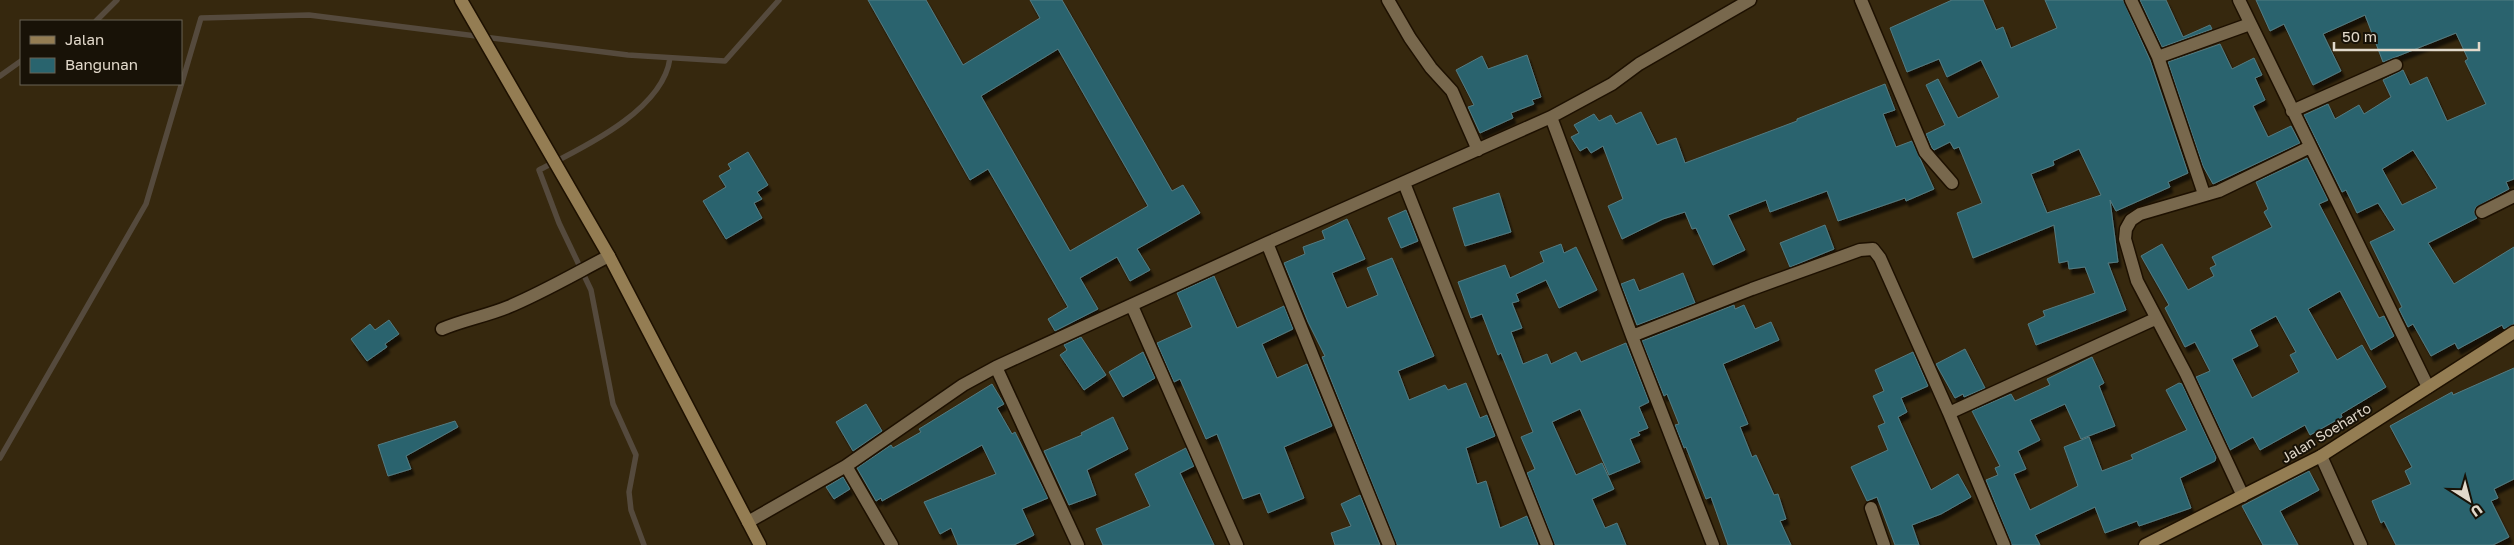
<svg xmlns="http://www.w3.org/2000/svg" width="2514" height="545" font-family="'Golos Text',sans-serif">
  <defs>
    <filter id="shadow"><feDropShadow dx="3" dy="5.5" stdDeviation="1" flood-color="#0009"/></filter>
  </defs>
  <rect width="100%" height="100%" fill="#36280e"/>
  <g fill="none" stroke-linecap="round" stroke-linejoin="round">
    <path stroke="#554a3d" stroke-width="5.5" d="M96,21L117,0
      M0,76L21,61
      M0,458L146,204L201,18L309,15L628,55L725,61L779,0
      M644,545L631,510L629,492L636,455L613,404L591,290L559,223L539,170C582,148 663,111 670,58"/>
  </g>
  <path fill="#29646e" stroke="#547b82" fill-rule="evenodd" filter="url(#shadow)" d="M868,0H926L963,65L1040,18L1030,0H1062L1172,191L1183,185L1200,213L1137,249L1150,270L1130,281L1117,257L1080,278L1098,309L1055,331L1048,319L1068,307L988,169L970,180ZM1058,49L1148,206L1070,251L981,96Z
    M1952,0H1983L1996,30L2003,27L2011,48L2057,28L2045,0H2123L2150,60L2188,173L2168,182L2170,187L2116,211L2110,200L2118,262L2108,263L2126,310L2036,345L2028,324L2045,316L2043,311L2095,293L2085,267L2069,269L2068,261L2059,263L2054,225L1973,258L1957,213L1982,203L1959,147L1954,149L1950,142L1934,150L1932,148L1926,134L1945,125L1926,85L1938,79L1958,118L1999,97L1981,60L1947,77L1939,59L1907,72L1890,28ZM2079,149L2101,195L2047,213L2031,174L2054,165L2053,161Z
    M2140,0H2166L2183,37L2210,25L2212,29L2162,47Z
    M2256,0H2514V179L2506,182L2509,189L2476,207L2474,212L2477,218L2428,243L2454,284L2514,247V324L2504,329L2502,325L2458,349L2455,343L2431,356L2413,324L2408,327L2399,309L2402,307L2370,242L2395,230L2378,203L2357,213L2346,190L2342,192L2304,115L2328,104L2335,119L2359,105L2364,114L2391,97L2383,80L2403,70L2410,85L2427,77L2447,121L2486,104L2465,61L2468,59L2456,33L2383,62L2365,15L2323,34L2341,71L2313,85L2284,24L2270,31ZM2413,150L2437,188L2402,205L2382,169Z
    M2220,44L2232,69L2254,58L2262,75L2255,78L2265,100L2253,106L2268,137L2291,126L2300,143L2213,184L2203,166L2168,62Z
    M1527,55L1541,97L1532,100L1534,104L1511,113L1513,118L1480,133L1468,107L1474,105L1456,70L1482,56L1488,69Z
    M1885,84L1895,110L1883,114L1896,147L1912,141L1934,189L1906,201L1905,198L1838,221L1827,191L1770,212L1766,200L1728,215L1745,250L1713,265L1696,228L1692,229L1685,212L1663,219L1622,239L1608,206L1623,199L1603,146L1591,153L1587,147L1580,151L1571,137L1579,133L1574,125L1594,114L1599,121L1611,115L1616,124L1641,112L1657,145L1676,138L1685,163L1797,121V119Z
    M748,152L768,185L757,192L762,199L754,203L762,218L726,239L703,201L726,187L719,176L731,169L728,164Z
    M2307,158L2328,200L2319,204L2379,318L2384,316L2394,336L2371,350L2340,291L2308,309L2337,360L2362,345L2386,387L2341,414L2342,417L2310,435L2305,425L2260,450L2253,437L2230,450L2196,377L2210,371L2195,342L2185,347L2165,308L2169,305L2141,256L2162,244L2188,290L2214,276L2210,268L2216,265L2212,257L2272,227L2264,212L2268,209L2256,182ZM2276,316L2296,352L2290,355L2299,372L2252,398L2232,359L2258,346L2250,330Z
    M1499,193L1511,232L1465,246L1453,208Z
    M1406,210L1418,241L1401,248L1388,218Z
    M1347,219L1365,259L1332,273L1346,306L1347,308L1378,295L1367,268L1392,258L1434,356L1398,371L1409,400L1445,385L1448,390L1466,383L1480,418L1487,415L1495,436L1466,448L1477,484L1486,481L1500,528L1527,516L1538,545H1397L1322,357L1325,356L1308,322L1284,263L1305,254L1303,247L1325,239L1322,231Z
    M1825,225L1834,249L1790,267L1780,243Z
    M1561,244L1564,253L1576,247L1597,290L1559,308L1546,280L1516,294L1519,301L1512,303L1522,328L1511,332L1523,364L1547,354L1551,364L1576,352L1581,362L1626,343L1649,402L1639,407L1648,428L1638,432L1640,435L1630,439L1640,462L1609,475L1580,409L1552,422L1576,475L1602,463L1614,489L1592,499L1605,528L1617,523L1626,545H1555L1527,473L1535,469L1521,437L1533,432L1501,353L1498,355L1482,314L1471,318L1458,282L1505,265L1510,278L1544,262L1540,252Z
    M1683,273L1695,303L1637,325L1621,284L1634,279L1639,291Z
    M1214,276L1237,328L1284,306L1293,329L1262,344L1277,378L1307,364L1332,426L1284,447L1304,498L1268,513L1260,493L1243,499L1217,434L1206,439L1180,379L1174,382L1157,343L1192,327L1177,293Z
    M1734,305L1735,309L1744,305L1755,329L1771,322L1779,340L1723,364L1748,424L1740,427L1752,457L1756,455L1774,495L1778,494L1786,519L1780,521L1791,545H1728L1711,497L1706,499L1686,447L1684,448L1675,425L1679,424L1667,394L1664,396L1642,341Z
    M389,320L399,334L385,344L387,347L367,361L351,339L370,324L375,330Z
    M1081,337L1106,375L1084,390L1060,355L1067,350L1064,345Z
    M1965,349L1985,388L1964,397L1963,394L1955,398L1936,364Z
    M1143,352L1155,378L1123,397L1109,372Z
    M1913,352L1928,386L1901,398L1907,412L1898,417L1931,490L1958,474L1971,497L1941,514L1912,525L1919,545H1895L1877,497L1867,501L1851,467L1888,450L1878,426L1885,423L1873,396L1884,391L1875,370Z
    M2092,357L2104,383L2099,386L2115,426L2081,439L2065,404L2030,420L2040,440L2018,451L2026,469L2014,474L2030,510L2078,486L2064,447L2089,437L2102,471L2133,459L2131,455L2187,430L2166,390L2179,383L2182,384L2216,457L2215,461L2180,478L2191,508L2139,526L2137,521L2105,533L2095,507L2035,535L2040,545H2012L1986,480L1998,475L1995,468L2000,466L1972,411L2011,394L2015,401L2050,385L2047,379Z
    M2514,368V479L2494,489L2498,498L2491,501L2509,537L2493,545H2396L2384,521L2381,523L2372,501L2411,484L2405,471L2412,467L2390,426L2452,392L2453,395Z
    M992,384L1004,404L997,408L1012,434L1015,432L1048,498L1022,509L1034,535L1014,545H958L951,528L940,534L924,502L996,474L982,445L882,501L881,498L876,501L857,468L891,445L893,448L921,432L919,429Z
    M866,404L882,431L853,451L836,422Z
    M1113,417L1128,449L1087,470L1096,495L1069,505L1044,451L1082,435L1081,433Z
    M455,421L458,427L406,456L411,469L388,476L378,445Z
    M1186,448L1194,466L1180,473L1214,545H1103L1096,529L1150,506L1135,474Z
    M2309,471L2319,490L2280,511L2298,545H2263L2242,506Z
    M843,477L850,489L834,499L826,487Z
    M1360,495L1380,545H1335L1331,533L1351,526L1341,504Z"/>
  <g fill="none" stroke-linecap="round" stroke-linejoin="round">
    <defs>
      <path id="street" d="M1388,0L1410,38L1431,68L1452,91L1478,150
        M1861,0L1925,152L1952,183
        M2131,0L2158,57L2204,194
        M2239,0L2428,387
        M2158,57L2250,24
        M2292,111L2396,65
        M1551,117L1632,336L1713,545
        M1404,183L1547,545
        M2482,212L2514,196
        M1267,243L1389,545
        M1132,306L1237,545
        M442,329C463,320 486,316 508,307C542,293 576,273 609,256
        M1632,336L1752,289L1860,250L1873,249L1880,258L1949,413L2004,545
        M996,367L1078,545
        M1949,413L2155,319
        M2321,456L2361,545
        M846,466L892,545
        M2243,496L2186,374L2137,281L2125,239L2126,229L2131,220L2140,214L2219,191L2310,147
        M1871,508L1884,545
        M748,522L846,466L963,385L996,367L1267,243L1551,117L1612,84L1639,64L1750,0"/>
      <path id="secondary" d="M461,0L609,256L760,545
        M2145,545L2321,456L2514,332"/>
    </defs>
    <use href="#street" stroke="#1d1000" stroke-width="15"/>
    <use href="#secondary" stroke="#1d1000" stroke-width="15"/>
    <use href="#street" stroke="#78684d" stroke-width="12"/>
    <use href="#secondary" stroke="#947d53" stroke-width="12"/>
  </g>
  <g text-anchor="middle" stroke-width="4" stroke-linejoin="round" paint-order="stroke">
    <g font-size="14" fill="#e2d9cb" stroke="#181207">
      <text transform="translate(2326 433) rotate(-31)" y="5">Jalan Soeharto</text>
    </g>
  </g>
  <rect x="20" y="20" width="162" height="65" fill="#181207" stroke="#696255"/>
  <rect x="30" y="36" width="25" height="8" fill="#947d53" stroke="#696255"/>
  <text x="65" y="45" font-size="15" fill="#e2d9cb">Jalan</text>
  <rect x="30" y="58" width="25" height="15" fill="#29646e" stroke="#696255"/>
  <text x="65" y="70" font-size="15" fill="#e2d9cb">Bangunan</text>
  <g transform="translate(2469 500) rotate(144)" stroke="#181207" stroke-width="4" paint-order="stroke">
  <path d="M0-4L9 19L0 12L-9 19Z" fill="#e2d9cb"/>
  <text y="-8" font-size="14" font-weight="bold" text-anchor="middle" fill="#e2d9cb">U</text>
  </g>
  <path d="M2334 42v8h145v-8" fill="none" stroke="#e2d9cb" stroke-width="2.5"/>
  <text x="2342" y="42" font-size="15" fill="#e2d9cb" stroke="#181207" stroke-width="4" paint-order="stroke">50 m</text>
</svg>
